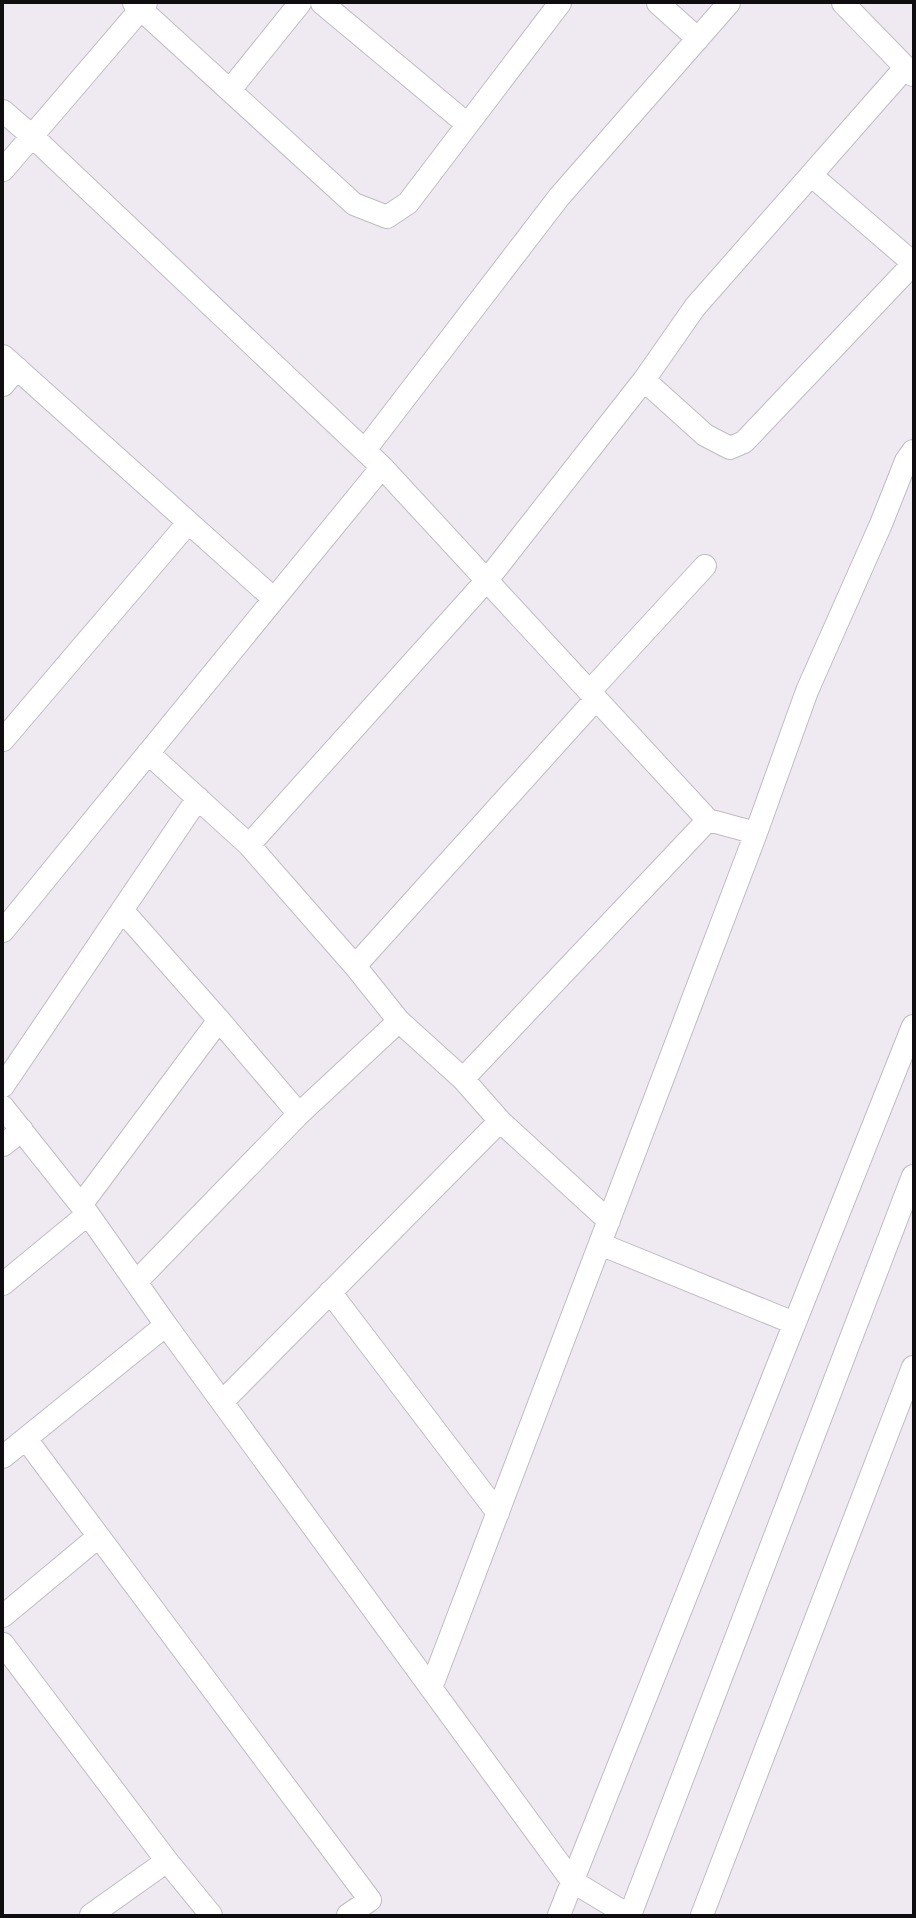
<svg xmlns="http://www.w3.org/2000/svg" width="916" height="1918" font-family="'Nunito Sans',sans-serif">
  <rect width="100%" height="100%" fill="#efeaf2"/>
  <g fill="none" stroke-linecap="round" stroke-linejoin="round">
    <defs>
      <path id="minor" d="M134,3L354,204L387,217L408,203L560,3
        M322,3L467,124
        M658,3L698,39
        M843,3L913,75
        M230,90L300,3
        M3,111L32,136L382,467L708,820
        M3,170L146,3
        M811,175L913,263
        M3,356L274,599
        M644,380L705,435L730,448L744,442L913,264
        M3,385L17,368
        M365,450L559,197L729,3
        M590,691L705,566
        M3,740L188,523
        M148,753L249,845L355,966L399,1021L463,1079
        M249,845L487,580L644,380L695,307L905,68
        M122,910L219,1020L299,1114
        M3,931L382,467
        M355,966L596,699
        M3,1086L198,798
        M3,1107L88,1214L166,1325
        M500,1121L609,1221
        M3,1145L22,1130
        M81,1205L219,1020
        M600,1244L794,1323
        M136,1282L299,1114L399,1021
        M3,1284L88,1214
        M330,1292L498,1513
        M222,1402L572,1881L628,1915
        M26,1439L370,1900L348,1915
        M3,1457L166,1325L222,1402L500,1121L463,1079L708,820L756,833L807,691L881,524L906,461L913,451
        M3,1616L98,1537
        M3,1644L167,1861L211,1915
        M431,1688L756,833
        M91,1915L167,1861
        M559,1915L913,1026"/>
      <path id="tertiary" d="M630,1915L913,1176
        M702,1915L913,1367"/>
    </defs>
    <use href="#minor" stroke="#c0bbc3" stroke-width="24"/>
    <use href="#tertiary" stroke="#c0bbc3" stroke-width="24"/>
    <use href="#minor" stroke="#fff" stroke-width="22"/>
    <use href="#tertiary" stroke="#fff" stroke-width="22"/>
  </g>
  <rect width="916" height="1918" fill="none" stroke="#0f0d10" stroke-width="8"/>
</svg>
